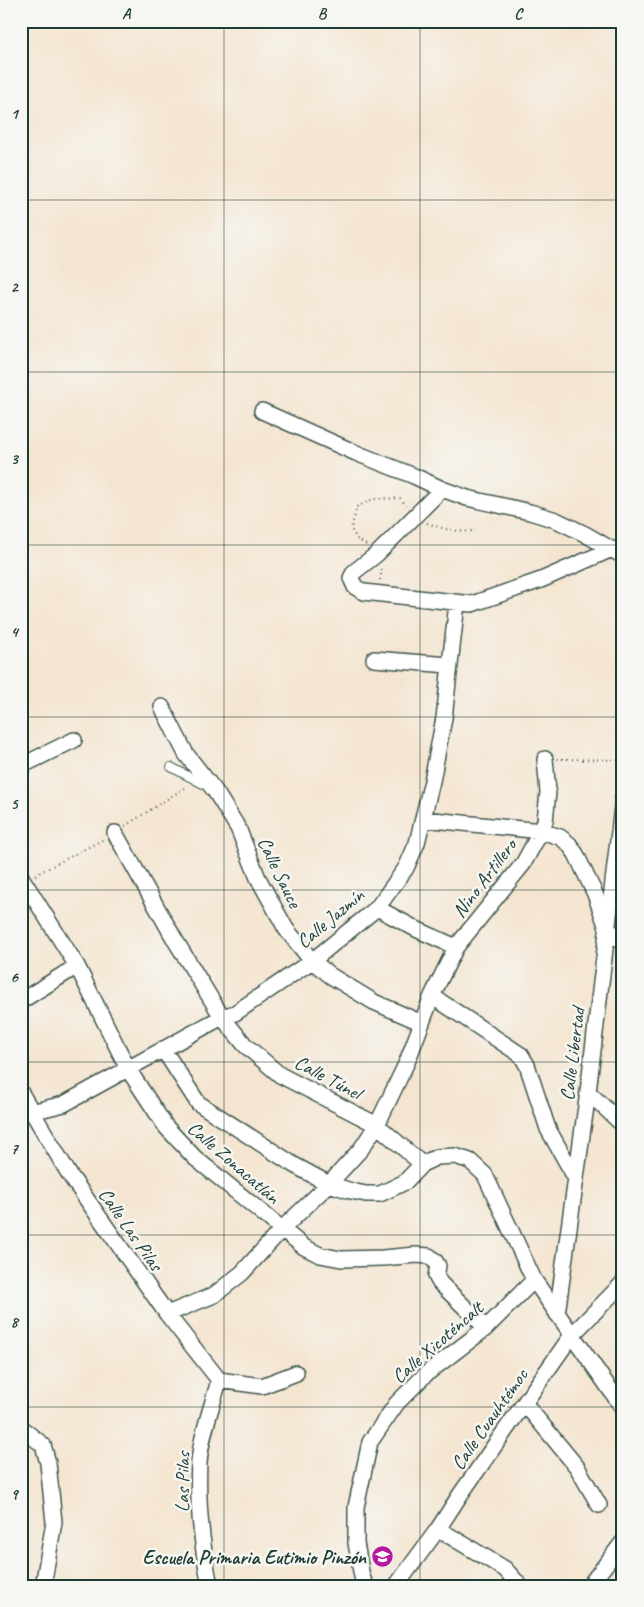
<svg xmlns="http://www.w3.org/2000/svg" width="644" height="1607" font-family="Caveat,sans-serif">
  <rect width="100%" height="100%" fill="#f6f6f2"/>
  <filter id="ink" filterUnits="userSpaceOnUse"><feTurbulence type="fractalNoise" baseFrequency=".02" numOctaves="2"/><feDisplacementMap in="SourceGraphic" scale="10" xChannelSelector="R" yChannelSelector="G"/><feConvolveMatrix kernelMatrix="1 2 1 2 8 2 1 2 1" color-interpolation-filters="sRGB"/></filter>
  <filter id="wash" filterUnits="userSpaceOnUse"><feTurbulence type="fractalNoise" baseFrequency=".0096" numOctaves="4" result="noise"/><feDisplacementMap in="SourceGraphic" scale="20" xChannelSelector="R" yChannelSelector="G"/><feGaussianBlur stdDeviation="1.12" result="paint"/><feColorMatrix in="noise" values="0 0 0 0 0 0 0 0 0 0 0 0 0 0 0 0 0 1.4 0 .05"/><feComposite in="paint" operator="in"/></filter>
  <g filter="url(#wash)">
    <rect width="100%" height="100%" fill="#f4e5d0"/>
  </g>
  <g filter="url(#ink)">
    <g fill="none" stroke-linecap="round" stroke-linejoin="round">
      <defs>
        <path id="lane" d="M171,767L205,785"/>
        <path id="street" d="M262,411L356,453L414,476L442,489L467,498L530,512L556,520L585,534L623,556
          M442,489L377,554L354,572L351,578L355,587L364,592L472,604L541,580L612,549
          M374,659L449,665
          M162,707L186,754L215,791L238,828L258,878L286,929L312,961L331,976L374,1002L422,1023
          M21,766L74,740
          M424,819L541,831L560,837L569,844L576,854L595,894L607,928L623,943
          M115,833L175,940L222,1017L245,1045L280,1075L377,1125L422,1164
          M21,877L77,966L128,1069L166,1127L195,1158L304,1247L320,1255L341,1259L383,1258L416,1255L429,1256L435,1261L438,1266L436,1276L440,1283L486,1328
          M377,908L416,929L456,947
          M432,996L521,1055L527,1065L548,1129L576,1179
          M21,1001L77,966
          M163,1049L198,1103L294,1165L329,1184L351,1191L366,1194H380L405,1182L422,1164L437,1157L455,1156L470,1161L485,1175L534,1280L623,1408
          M588,1092L623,1125
          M21,1093L69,1174L167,1314L219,1380
          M31,1112L64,1104L222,1017L235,1013L312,961L377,908L406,868L417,843L432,781L444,718L457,603
          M167,1314L214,1295L242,1273L282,1229L329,1184L361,1149L377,1125L407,1062L432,996L456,947L523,864L541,831L545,821L548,792L545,759
          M557,1314L588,1092L623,798
          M219,1380L262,1386L296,1373
          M525,1404L577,1467L599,1505
          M21,1428L43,1445L48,1463L54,1522L43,1586
          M438,1529L505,1569L520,1586
          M210,1586C202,1546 197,1504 199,1463C201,1435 212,1407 219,1380
          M366,1586L362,1577L356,1543V1507L370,1442L397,1403L426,1374L486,1328L534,1280
          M396,1586L438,1529L460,1495L572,1335L623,1283
          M589,1586L623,1542"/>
      </defs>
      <use href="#lane" stroke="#3f564b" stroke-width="10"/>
      <use href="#street" stroke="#3f564b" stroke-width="18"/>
      <path stroke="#3f564b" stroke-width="2" stroke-dasharray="1 4" stroke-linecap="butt" d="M427,523C443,529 459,533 476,531
        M366,545L357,539L351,529L357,507L373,499L400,498L406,506
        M380,580L382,568
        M557,759L623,760
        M125,826L186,787
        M35,875L104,839"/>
      <use href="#lane" stroke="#fff" stroke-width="8"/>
      <use href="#street" stroke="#fff" stroke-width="15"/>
    </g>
  </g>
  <path fill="none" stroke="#1f3d34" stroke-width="1" stroke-opacity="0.55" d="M224,21V1586M420,21V1586M21,200H623M21,372H623M21,545H623M21,717H623M21,890H623M21,1062H623M21,1235H623M21,1407H623"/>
  <defs>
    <symbol id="school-disc" viewBox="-11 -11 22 22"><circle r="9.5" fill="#b5179e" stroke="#f6f6f2"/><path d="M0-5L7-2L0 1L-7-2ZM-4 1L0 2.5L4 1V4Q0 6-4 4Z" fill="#fff"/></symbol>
  </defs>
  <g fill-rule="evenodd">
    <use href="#school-disc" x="370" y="1544" width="25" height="25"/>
  </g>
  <g text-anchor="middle" stroke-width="5" stroke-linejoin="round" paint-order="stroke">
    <g font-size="20" fill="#1f3d34" stroke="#f6f6f2">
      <text transform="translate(280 872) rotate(64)" y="7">Calle Sauce</text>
      <text transform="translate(484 878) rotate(-53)" y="7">Nino Artillero</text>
      <text transform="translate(330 918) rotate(-40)" y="7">Calle Jazmín</text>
      <text transform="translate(572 1054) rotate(-83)" y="7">Calle Libertad</text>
      <text transform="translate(328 1077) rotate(28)" y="7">Calle Túnel</text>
      <text transform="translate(234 1162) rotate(41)" y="7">Calle Zonacatlán</text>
      <text transform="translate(131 1229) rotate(55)" y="7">Calle Las Pilas</text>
      <text transform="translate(437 1342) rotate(-41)" y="7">Calle Xicoténcalt</text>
      <text transform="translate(489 1419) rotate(-55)" y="7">Calle Cuauhtémoc</text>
      <text transform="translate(182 1482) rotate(-89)" y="7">Las Pilas</text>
    </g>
    <g font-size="20" font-weight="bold" fill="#1f3d34" stroke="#f6f6f2" text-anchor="end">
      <text x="366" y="1564">Escuela Primaria Eutimio Pinzón</text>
    </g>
  </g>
  <rect width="644" height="1607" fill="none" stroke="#f6f6f2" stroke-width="55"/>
  <rect x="28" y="28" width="588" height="1552" fill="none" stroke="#1f3d34" stroke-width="2"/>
  <g font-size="16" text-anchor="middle" font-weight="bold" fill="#1f3d34">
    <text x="126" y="19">A</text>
    <text x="322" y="19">B</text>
    <text x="518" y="19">C</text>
    <text x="14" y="119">1</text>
    <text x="14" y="292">2</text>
    <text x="14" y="464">3</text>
    <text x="14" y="637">4</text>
    <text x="14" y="809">5</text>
    <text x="14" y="982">6</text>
    <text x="14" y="1154">7</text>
    <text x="14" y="1327">8</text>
    <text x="14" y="1499">9</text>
  </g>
</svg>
